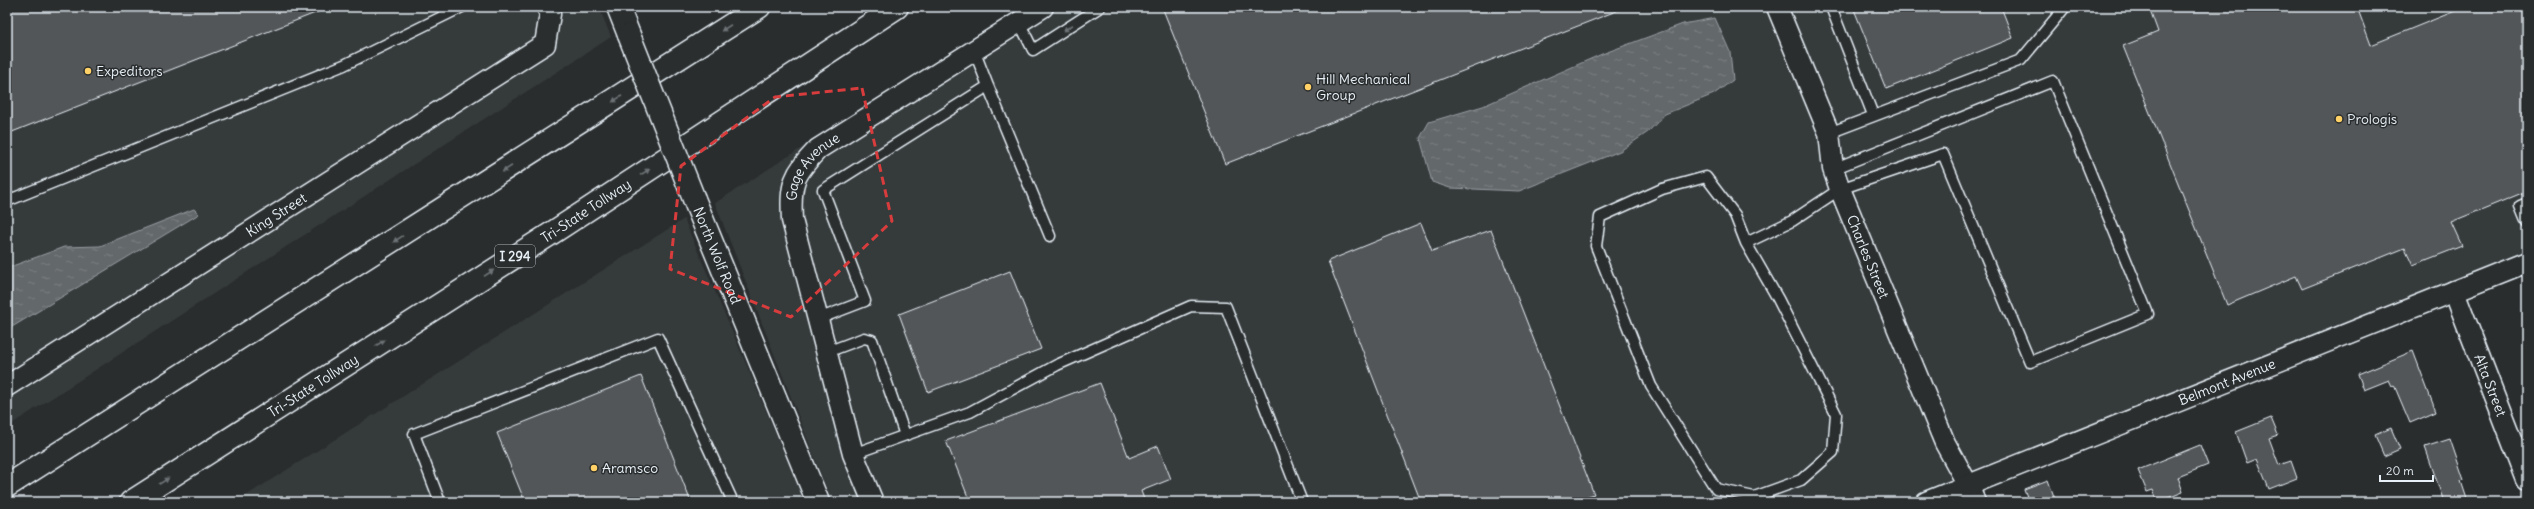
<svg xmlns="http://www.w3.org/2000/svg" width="2534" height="509" font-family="Delius,sans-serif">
  <defs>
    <pattern id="water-ripples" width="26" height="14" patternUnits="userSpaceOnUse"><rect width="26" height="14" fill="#63686b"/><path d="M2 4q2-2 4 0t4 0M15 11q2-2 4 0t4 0" fill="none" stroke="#797e81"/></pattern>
  </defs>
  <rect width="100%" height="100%" fill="#2a2d2e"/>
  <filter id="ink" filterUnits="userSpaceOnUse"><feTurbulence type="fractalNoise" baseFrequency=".025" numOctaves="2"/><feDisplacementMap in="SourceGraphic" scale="8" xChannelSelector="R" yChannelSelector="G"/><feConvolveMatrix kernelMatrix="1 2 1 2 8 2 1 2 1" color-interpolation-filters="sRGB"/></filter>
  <g filter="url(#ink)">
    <path fill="#363a3b" d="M7,7H599L611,37L7,427Z
      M1023,7H2527V251L1901,502H832L715,203Z
      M684,219L805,502H236Z"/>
    <path fill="url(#water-ripples)" stroke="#989fa3" d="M1715,18L1730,52L1733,80L1714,94L1665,114L1648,132L1620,151L1519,191L1450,188L1432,182L1420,138L1429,122L1483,106L1602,54L1683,24Z
      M194,209L199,214L7,330V268L64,247L100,246Z"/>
    <path fill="#535759" stroke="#e8f1f8" d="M7,7H328V8L7,134Z
      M1162,7H1624V8L1225,164Z
      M1853,7H2001L2013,38L1886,89Z
      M2149,7H2357L2371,45L2465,7H2527V191L2451,222L2462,246L2413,265L2405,248L2302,289L2296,276L2227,305L2123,46L2158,32Z
      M1421,223L1432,251L1491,230L1594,494L1572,502H1421L1328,261Z
      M1010,271L1041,349L928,392L899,314Z
      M2413,351L2436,412L2410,423L2394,385L2392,386L2389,380L2364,390L2358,374Z
      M641,376L691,502H525L497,433Z
      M1100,383L1129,458L1158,446L1171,479L1141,491L1145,502H970L946,441Z
      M2271,418L2278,435L2269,438L2279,465L2291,461L2297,478L2269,489L2257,459L2247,463L2236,432Z
      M2391,428L2400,449L2384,456L2375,435Z
      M2450,439L2464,480L2461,481L2468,502H2444L2425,447Z
      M2200,445L2208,465L2178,477L2183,492L2158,502L2153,490L2147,492L2138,470Z
      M2048,480L2056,502H2029L2024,489Z"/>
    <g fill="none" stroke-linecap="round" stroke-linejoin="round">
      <defs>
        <path id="lane" d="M1831,7L1873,115
          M1019,22L1033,50L1100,7
          M988,86L1050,236
          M1829,133L2021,60L2065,7
          M7,201L344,65L462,7
          M2527,203L2520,206L2527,223
          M1746,243L1735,215L1706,177L1662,189L1600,217L1596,246L1651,386L1716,489L1754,497L1801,480L1833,452L1836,414L1778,299L1746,243L1792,221L1840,189L1943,154L2030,362L2148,314L2053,81L1833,169
          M818,319L865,301L823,190L988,86L974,50
          M827,352L864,338L872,340L905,435
          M853,454L970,412L1057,365L1191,306L1226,307L1302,502
          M440,502L414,434L658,338L733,502"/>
        <g id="street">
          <path id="s1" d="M1777,7L1829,133L1833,169L1840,189L1945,443L1968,485L1975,502"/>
          <path id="s2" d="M2454,291L2527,480"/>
          <path id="s3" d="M7,386L545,44L550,14L547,7"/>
          <path id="s4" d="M873,502L853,454L792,220C790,183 793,175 818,149L1043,7"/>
          <path id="s5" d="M1926,502L2527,262"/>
        </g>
        <g id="secondary">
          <path d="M618,7L629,35"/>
          <path id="s6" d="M694,199L818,502"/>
        </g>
        <g id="highway">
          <path d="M7,486L759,7"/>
          <path id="s7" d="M131,502L552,233L897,7"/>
        </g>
      </defs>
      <use href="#lane" stroke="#e8f1f8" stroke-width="13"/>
      <use href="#street" stroke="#e8f1f8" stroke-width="23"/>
      <use href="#secondary" stroke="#e8f1f8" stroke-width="25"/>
      <use href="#highway" stroke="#e8f1f8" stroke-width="25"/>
      <use href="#lane" stroke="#2a2d2e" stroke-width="10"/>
      <use href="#street" stroke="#2a2d2e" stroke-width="20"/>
      <use href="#secondary" stroke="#2a2d2e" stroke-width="22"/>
      <use href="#highway" stroke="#2a2d2e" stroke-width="22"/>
      <defs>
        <path id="secondary-bridge" d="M629,35L694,199"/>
      </defs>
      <use href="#secondary-bridge" stroke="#e8f1f8" stroke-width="25" stroke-linecap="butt"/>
      <use href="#secondary-bridge" stroke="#2a2d2e" stroke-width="22"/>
    </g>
    <defs><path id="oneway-solid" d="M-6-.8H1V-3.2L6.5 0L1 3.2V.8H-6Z"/></defs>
    <g fill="#6c7275">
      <use href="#oneway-solid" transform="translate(726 28) rotate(147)"/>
      <use href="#oneway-solid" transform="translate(1068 28) rotate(147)"/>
      <use href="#oneway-solid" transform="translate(617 99) rotate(147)"/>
      <use href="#oneway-solid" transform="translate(507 169) rotate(147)"/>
      <use href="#oneway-solid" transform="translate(645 172) rotate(-33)"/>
      <use href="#oneway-solid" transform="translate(398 239) rotate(147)"/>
      <use href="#oneway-solid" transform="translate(489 273) rotate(-33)"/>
      <use href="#oneway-solid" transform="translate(380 343) rotate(-33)"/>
      <use href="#oneway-solid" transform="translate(164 481) rotate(-33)"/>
    </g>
  </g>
  <path fill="none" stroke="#d83c3d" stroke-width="3" stroke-dasharray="8 5" stroke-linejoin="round" d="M862,88L892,221L791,317L670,269L681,166L775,97Z"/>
  <g fill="#ffd166" stroke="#2a2d2e" stroke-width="1.5">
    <circle cx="88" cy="71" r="4"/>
    <circle cx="1308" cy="87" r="4"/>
    <circle cx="2339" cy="119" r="4"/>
    <circle cx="594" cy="468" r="4"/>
  </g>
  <g text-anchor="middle" stroke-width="3" stroke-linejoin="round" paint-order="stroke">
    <rect fill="#2a2d2e" stroke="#afb6bb" stroke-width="1" x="495" y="245" width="40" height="22" rx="3"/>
    <g font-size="13" font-weight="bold" fill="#e8f1f8">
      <text x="515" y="261">I 294</text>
    </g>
    <g font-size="14" fill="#e8f1f8" stroke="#2a2d2e" text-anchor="start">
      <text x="96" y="76">Expeditors</text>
      <text x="1316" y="84">Hill Mechanical<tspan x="1316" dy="16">Group</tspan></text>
      <text x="2347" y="124">Prologis</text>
      <text x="602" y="473">Aramsco</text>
    </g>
    <g font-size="14" fill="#e8f1f8" stroke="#2a2d2e">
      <text dy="5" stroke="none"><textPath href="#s4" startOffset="355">Gage Avenue</textPath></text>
      <text dy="5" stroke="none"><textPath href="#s7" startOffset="540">Tri-State Tollway</textPath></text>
      <text dy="5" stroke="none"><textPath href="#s3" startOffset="319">King Street</textPath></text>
      <text dy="5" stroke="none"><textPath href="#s6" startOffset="61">North Wolf Road</textPath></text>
      <text dy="5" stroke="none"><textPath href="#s1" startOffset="267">Charles Street</textPath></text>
      <text dy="5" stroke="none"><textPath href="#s5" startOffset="324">Belmont Avenue</textPath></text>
      <text dy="5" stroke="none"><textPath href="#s2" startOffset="101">Alta Street</textPath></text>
      <text dy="5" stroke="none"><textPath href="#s7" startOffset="216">Tri-State Tollway</textPath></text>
    </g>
  </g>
  <rect width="2534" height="509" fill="none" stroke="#2a2d2e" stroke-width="24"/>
  <rect x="12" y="12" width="2510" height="485" fill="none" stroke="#e8f1f8" stroke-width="1.5" filter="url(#ink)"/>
  <path d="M2380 475v6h53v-6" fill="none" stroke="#e8f1f8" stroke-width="2"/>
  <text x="2386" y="475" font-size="12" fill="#e8f1f8" stroke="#2a2d2e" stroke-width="3" paint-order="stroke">20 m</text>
</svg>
